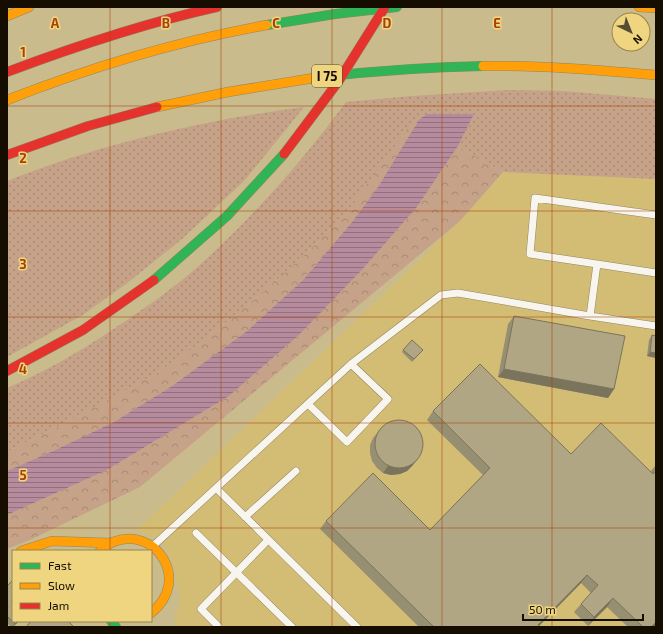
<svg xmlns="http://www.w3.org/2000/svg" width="663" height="634" font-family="'Exo 2',sans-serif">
  <defs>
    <pattern id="grass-dots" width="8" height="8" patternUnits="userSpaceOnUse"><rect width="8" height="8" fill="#c6a288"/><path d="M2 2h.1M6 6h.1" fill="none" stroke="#a98a74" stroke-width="1.8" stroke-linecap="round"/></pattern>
    <pattern id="forest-crowns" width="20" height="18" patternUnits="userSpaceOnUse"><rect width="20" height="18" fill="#c6a288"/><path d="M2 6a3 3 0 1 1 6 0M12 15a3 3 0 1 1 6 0" fill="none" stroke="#a98a74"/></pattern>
    <pattern id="water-rules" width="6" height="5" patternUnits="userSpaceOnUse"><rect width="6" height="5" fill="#b68b9d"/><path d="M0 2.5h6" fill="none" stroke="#93707e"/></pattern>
  </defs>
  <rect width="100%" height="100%" fill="#cabb8d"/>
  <path fill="#d3bd74" d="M503,172L656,179V627H176L174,619L180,604L175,569L162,542L137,530L460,221Z"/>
  <path fill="url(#grass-dots)" d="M508,90L564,91L656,99V179L503,172L458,146L474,114L374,176L348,211L309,251L254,300L202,342L154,375L63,424L7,452V388C45,372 81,351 115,328C145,308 176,287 203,262C256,214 303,160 346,102L412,96Z
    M304,107L244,181L182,239L126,284L81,316L7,357V181C100,144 205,120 304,107Z"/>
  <path fill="url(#forest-crowns)" d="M419,120L378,187L352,222L304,279L247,331L172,386L114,422L53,451L7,471V452L63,424L154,375L202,342L254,300L309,251L348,211L407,129Z
    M458,146L503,172L460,221L140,487L32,539L7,549V515L107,470L229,396L298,336L361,271L417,207Z"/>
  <path fill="url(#water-rules)" d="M427,114H474L458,146L417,207L361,271L298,336L229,396L107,470L7,515V471L53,451L114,422L172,386L247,331L304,279L352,222L378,187L419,120Z"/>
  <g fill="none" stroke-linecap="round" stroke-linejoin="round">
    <defs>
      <path id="lane" d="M597,264L656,273
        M590,316L597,264L530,254L535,198L656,215
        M308,404L347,442L388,399L351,364
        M216,488L357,627
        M245,517L296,471
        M196,533L292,627
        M153,546L351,364L441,295L458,293L590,316L656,326
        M219,627L201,609L268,540"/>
      <path id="fast" d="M267,25L335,14L397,7
        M320,77C374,71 428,67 483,66
        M154,280L227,216L284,154
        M111,621L116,627"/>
      <path id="slow" d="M639,7L656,8
        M7,16L29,7
        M483,66C541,65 598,70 656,75
        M7,100C91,67 178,41 267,25
        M157,107L228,92L320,77
        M21,551L52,541L111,543
        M100,551C104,548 108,544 113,542C156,525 192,581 151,613"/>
      <path id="jam" d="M7,72C76,46 145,23 217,7
        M7,155L88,126L157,107
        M7,371L83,330L154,280"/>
    </defs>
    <use href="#lane" stroke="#908664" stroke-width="8"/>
    <use href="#fast" stroke="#908664" stroke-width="10"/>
    <use href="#slow" stroke="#908664" stroke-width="10"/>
    <use href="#jam" stroke="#908664" stroke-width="10"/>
    <use href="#lane" stroke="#f7f5ee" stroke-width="7"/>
    <use href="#fast" stroke="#30b455" stroke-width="9"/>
    <use href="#slow" stroke="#ff9f0a" stroke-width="9"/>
    <use href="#jam" stroke="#e5322d" stroke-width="9"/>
    <defs>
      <path id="jam-bridge" d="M284,154L338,82L385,7"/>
    </defs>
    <use href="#jam-bridge" stroke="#908664" stroke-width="10" stroke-linecap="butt"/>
    <use href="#jam-bridge" stroke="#e5322d" stroke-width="9"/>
  </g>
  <path fill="#978f72" d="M514,316L614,389L608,398L498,377L508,324Z
    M652,335L656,336V358L647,356L649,340Z
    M403,350H423L412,362L402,352Z
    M433,411L571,454L650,472L656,465V625L654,627H628L607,607L588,626L574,612L581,604L591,593L581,583L539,626L540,627H419L320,529L326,521L430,530L483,475L427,420Z
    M378,432L413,465L407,471L400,474L391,475L383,473L377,468L372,461L370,453V445L373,438Z
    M7,586L13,621H19L13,627H11L7,623Z"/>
  <path fill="#7b745c" d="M650,352L656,353V358L647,356Z
    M504,369L614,389L608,398L498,377Z
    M418,459L413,465L407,471L400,474L391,475L383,473L388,466Z
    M587,575L581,583L538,627V625Z
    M613,598L607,607L588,626L594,617Z
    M18,621H19L13,627L15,624Z
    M656,622V625L654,627H651Z"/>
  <path fill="#b0a684" stroke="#7b745c" d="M514,316L625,336L614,389L504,369Z
    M652,335L656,336V353L650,352Z
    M412,340L423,350L414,359L403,350Z
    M480,364L571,454L601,423L653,474L656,471V622L651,627H643L613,598L594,617L581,604L598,585L587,575L538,625L540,627H434L326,521L373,473L430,530L490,468L433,411Z
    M375 444a24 24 0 1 1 48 0a24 24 0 1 1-48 0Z
    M13,580V621H18L15,624L7,616V609L8,607L7,606V586Z
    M31,621H68L73,626L71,627H28L27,626Z"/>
  <path fill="none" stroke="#a94208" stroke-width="1" stroke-opacity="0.55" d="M110,7V551M221,7V627M332,7V627M442,7V627M552,7V627M7,106H656M7,211H656M7,317H656M7,423H656M7,528H656M110,621V627"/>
  <g text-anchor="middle" stroke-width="3" stroke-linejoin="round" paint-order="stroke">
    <rect fill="#f0d580" stroke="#574a26" stroke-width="1" x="312" y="65" width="30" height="22" rx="3"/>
    <g font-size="13" font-weight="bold" fill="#150e00">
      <text x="327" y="81">I 75</text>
    </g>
  </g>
  <g font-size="13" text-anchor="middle" font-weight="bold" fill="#a94208" stroke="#f0d580" stroke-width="3" stroke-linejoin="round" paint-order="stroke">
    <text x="55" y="28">A</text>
    <text x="166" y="28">B</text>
    <text x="276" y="28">C</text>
    <text x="387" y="28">D</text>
    <text x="497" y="28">E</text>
    <text x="23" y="57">1</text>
    <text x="23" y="163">2</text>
    <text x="23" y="269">3</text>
    <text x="23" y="374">4</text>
    <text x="23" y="480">5</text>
  </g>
  <rect width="663" height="634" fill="none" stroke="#150e00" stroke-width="16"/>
  <rect x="12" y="550" width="140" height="72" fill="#f0d580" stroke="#98854d"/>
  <rect x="20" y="563" width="20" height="6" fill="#30b455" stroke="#98854d"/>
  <text x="48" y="570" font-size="12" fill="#150e00">Fast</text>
  <rect x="20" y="583" width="20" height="6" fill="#ff9f0a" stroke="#98854d"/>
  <text x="48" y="590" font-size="12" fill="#150e00">Slow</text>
  <rect x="20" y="603" width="20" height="6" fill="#e5322d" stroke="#98854d"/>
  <text x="48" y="610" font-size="12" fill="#150e00">Jam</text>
  <g transform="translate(631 32) rotate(137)"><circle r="19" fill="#f0d580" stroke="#98854d"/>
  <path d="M0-3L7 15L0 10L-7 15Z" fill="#544b31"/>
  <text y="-6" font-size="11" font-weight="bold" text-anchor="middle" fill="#150e00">N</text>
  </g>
  <path d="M523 614v6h120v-6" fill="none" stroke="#150e00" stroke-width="2"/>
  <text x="529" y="614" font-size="12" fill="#150e00" stroke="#f0d580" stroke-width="3" paint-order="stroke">50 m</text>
</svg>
